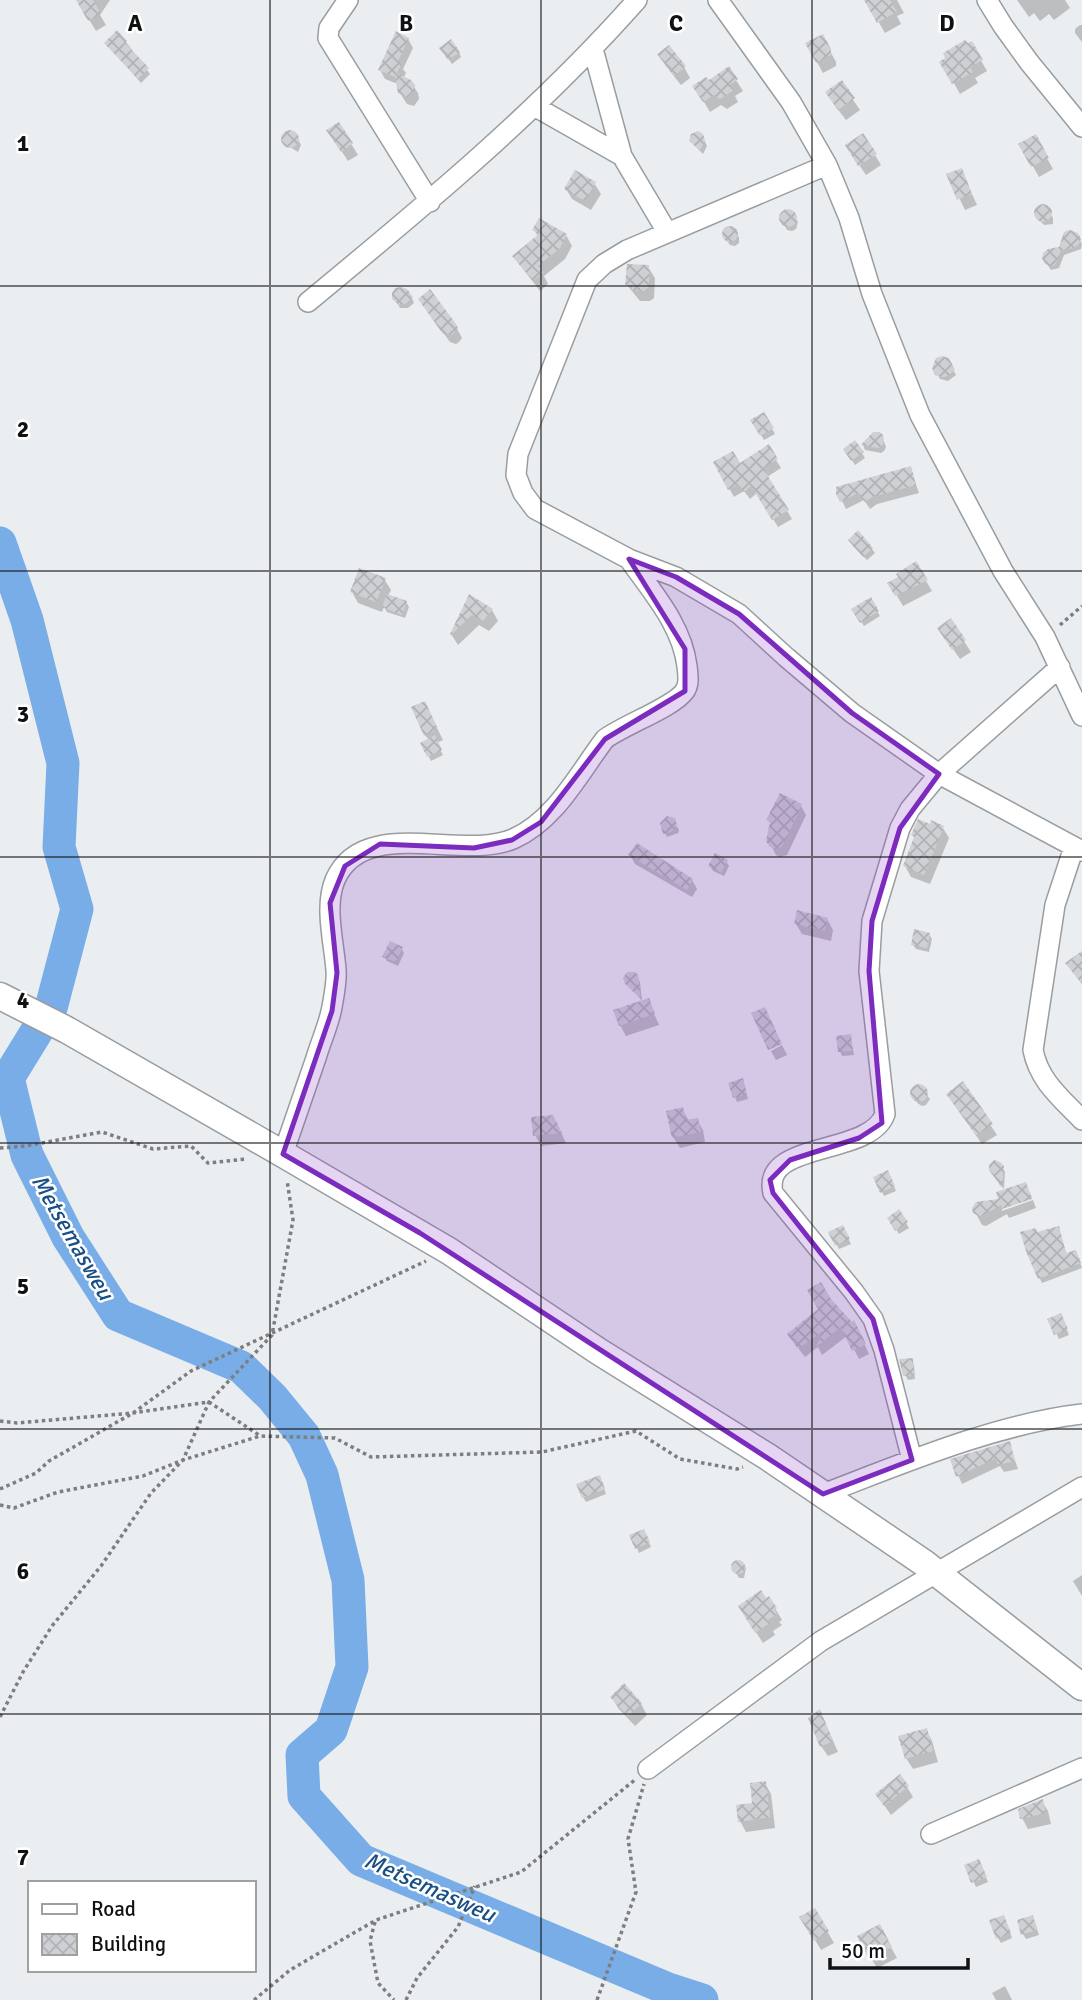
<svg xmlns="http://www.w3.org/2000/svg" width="1082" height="2000" font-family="Signika,sans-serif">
  <defs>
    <pattern id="building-cross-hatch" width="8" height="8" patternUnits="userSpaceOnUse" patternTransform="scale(1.75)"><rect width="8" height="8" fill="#ced0d4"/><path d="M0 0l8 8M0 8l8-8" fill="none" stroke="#b0b2b5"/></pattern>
  </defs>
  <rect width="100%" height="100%" fill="#ebeef1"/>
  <path fill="#0003" d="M77,0H110L100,15L106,25L96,31Z
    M866,0H897L904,13L897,16L901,24L885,33Z
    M1017,0H1065L1070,8L1054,20L1049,14L1040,21L1034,13L1029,17Z
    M1080,25H1082V42L1075,33V29Z
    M822,36L836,62V66L823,73L807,44Z
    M408,39L413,48L403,69L406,73L403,79L412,84L418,93L419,99L414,106L407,104L398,90V84L385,79L380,70Z
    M126,42L150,74L141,83L106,43Z
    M971,43L987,71L975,78L978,83L960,94L942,62Z
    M459,52L461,57L452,64L444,53Z
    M665,65L684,67L690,78L681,85Z
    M729,69L743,91L735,96L738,102L727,109L721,105L710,112L701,97L708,82Z
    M841,82L860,110L846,120L833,103Z
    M339,124L358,155L348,161L335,141Z
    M290,131L295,133L301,145L298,152L285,144L283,140L284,135Z
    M702,135L707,146L703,154L693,144Z
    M1035,137L1053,169L1039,177L1021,145Z
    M875,155L881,165L866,175L853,156Z
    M961,170L977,205L965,210L948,175Z
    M594,183L601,194L591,210L572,199L566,189Z
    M1042,206H1046L1050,213L1053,218V224L1044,225L1040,221L1037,210Z
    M786,211L793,213L798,222L796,229L792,231L787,230L781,218Z
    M727,228H731L739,237V243L735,246L730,245L724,236Z
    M534,230L566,235L572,246L565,259L544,276L548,284L540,291L514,257L538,236Z
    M1075,232L1082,244L1081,249L1064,255L1059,268L1051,270L1045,261L1060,249Z
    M648,267L655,278L654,298L650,301H640L627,285Z
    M394,298H412L414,303L408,308H400Z
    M425,308L455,325L462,338L459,342L456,344L450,342Z
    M948,360L956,375L948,381L940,379L934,368Z
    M764,414L775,434L764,440L753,421Z
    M882,436L886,447L884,451L881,453L865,450L863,445Z
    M855,442L865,458L855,465L845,449Z
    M768,447L781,468L767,477L792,519L778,527L757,493L750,499L744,491L734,497L715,463L739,465Z
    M910,468L919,493L877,504L870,509L864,500L846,509L838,493Z
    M852,545L872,549L875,553L867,560Z
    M916,564L932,591L903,606L890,584L900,578Z
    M384,579L391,590L388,596L406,602L409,607L405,618L387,612L384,607L382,612L358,603L352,592Z
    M470,596L492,610L498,621L489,631L479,625L458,645L451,634Z
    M870,600L880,616L864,626L854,610Z
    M951,621L971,652L960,659L946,639Z
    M430,714L443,740L437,743L443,755L431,761L422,744L429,740L425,735Z
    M801,806L806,815L787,855L780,857L776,855L768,840L771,825L768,820Z
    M672,818L679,830L678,833L667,837L665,833Z
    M943,828L949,838L930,884L911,877L905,866L915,839L913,835Z
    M630,855L692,880L697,889L692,897L635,864Z
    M726,861L729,866L724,876L713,871L710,866Z
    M827,919L833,930L831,941L802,934L796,924Z
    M929,934L932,939L929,952L916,949L913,945Z
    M401,948L404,953L398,966L387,961L384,956Z
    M637,976L640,982L642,1001L627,983Z
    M648,1000L659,1025L626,1036L620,1025Z
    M850,1036L854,1055L842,1056L840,1051Z
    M782,1045L787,1055L776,1060L771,1051Z
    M963,1084L997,1135L982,1144L954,1104Z
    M744,1085L748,1099L737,1102L735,1097Z
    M920,1087L930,1099L926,1105L922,1106L917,1103L913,1091Z
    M682,1109L689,1121L697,1120L703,1130L705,1142L680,1148L673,1137Z
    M559,1128L566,1143L541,1146L535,1135Z
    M1002,1167L1005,1172L1004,1189L995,1177Z
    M890,1177L896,1191L884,1196L882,1192Z
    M1025,1184L1032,1197L1002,1208V1211L1033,1200L1036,1208L1009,1218L1007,1214L986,1226L982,1225L974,1210L1001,1201Z
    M899,1212L909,1228L899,1234L889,1218Z
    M842,1227L851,1244L839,1249L831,1233Z
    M1058,1228L1067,1255L1078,1257L1082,1268L1042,1283L1028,1253L1037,1234Z
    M829,1300L859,1332L869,1354L859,1359L847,1336L822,1355L818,1347L805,1357L795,1344Z
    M1050,1320H1063L1069,1335L1059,1339Z
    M912,1360L914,1365L915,1379L908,1380L905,1375Z
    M1009,1443L1018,1469L1004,1472L1000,1466L962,1484L952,1461Z
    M602,1482L606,1494L586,1502L583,1497Z
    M646,1535L651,1547L639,1553L637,1548Z
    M737,1561L744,1564L746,1568L744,1578H739L732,1566Z
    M1082,1575V1596L1073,1581Z
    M769,1598L782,1620L779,1622L782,1625L773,1631L775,1635L763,1643L746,1617Z
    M624,1686L641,1704L647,1715L635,1726L618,1708L612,1697Z
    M825,1722L838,1752L828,1756L821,1746Z
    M926,1730L932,1741L938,1762L913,1769L906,1758Z
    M765,1783L771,1794L775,1828L746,1832L740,1821L754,1804Z
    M907,1787L913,1797L891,1815L877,1795Z
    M1042,1801L1048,1811L1051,1824L1028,1829L1022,1818Z
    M966,1866H981L988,1882L976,1887Z
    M815,1910L834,1943L821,1950L802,1918Z
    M1006,1922L1012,1938L1001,1943L998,1938Z
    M1035,1922L1039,1935L1026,1939L1023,1934Z
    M879,1926L897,1958L877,1968L871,1958Z
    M1005,1986L1012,2000H996L992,1993Z"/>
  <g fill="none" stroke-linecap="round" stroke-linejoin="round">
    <path stroke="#79ade8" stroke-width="33" d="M0,543L27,620L63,763L59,847L77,909L51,1008L8,1078L27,1155L68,1237L118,1315L241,1367L272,1397L304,1436L322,1475L348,1580L352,1667L331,1730L302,1755L304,1796L361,1860L668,1989L702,2000"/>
  </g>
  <path fill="url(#building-cross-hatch)" d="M76,0H93L101,14L88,21Z
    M864,0H890L897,12L877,23Z
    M117,30L127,41L125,43L149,68L138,79L104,43Z
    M396,31L409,38L398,61L402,63L397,73L411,80L415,85V91L408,97L398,93L395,77L378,70Z
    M823,34L831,49V55L816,63L805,43Z
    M451,39L460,52L448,60L439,48Z
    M965,40L968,43L972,41L983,60L970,67L973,72L952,84L939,62L945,58L943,53Z
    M669,45L686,66L674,76L657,54Z
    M729,66L738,79L730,85L734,90L720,99L714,95L703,102L692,86L706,77L709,80Z
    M842,80L855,98L838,110L825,92Z
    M339,122L353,143L341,152L326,130Z
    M281 139a9 9 0 1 1 18 0a9 9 0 1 1-18 0Z
    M698,131L703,134L705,141L700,150L689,141L691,134Z
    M863,133L877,154L858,166L845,145Z
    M1036,134L1049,158L1031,167L1018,144Z
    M962,168L972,194L957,200L946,174Z
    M575,170L596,182L585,201L564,189Z
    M1034 213a9 9 0 1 1 18 0a9 9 0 1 1-18 0Z
    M779 218a9 9 0 1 1 18 0a9 9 0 1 1-18 0Z
    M539,218L567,234L560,248L538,266L544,272L533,281L512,256L539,234L532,230Z
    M722 234a8 8 0 1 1 16 0a8 8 0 1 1-16 0Z
    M1070,230L1078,233L1081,239L1079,244L1074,248L1061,250L1055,265L1050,266L1045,264L1042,258L1043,253L1048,249L1059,247L1064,232Z
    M627,264L649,265V287L644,291L632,290V285H625Z
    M401,287L407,289L413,297L405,304L399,305L392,299V293L395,288Z
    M430,289L456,324L458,328L452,335L443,334L418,299Z
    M942,356L949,358L955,370L948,376L942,377L935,375L932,368L936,358Z
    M764,412L774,428L760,436L750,420Z
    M873,432H879L883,435L884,441L882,446L878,448L861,445Z
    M855,440L864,452L851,461L843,449Z
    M769,444L778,459L763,468L789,510L772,520L751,486L744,492L738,484L728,490L713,462L733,451L740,463Z
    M911,466L916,485L872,497L865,502L858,493L840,502L836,494V487Z
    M858,530L873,548L863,557L848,540Z
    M916,561L928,580L895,596L887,583L898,577L896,574Z
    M359,568L386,578L376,602L350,592Z
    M387,594L407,601L402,615L382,607Z
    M469,594L493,609L483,621L472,615L451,635L450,634Z
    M871,597L879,611L860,623L851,609Z
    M951,618L966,640L952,650L937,628Z
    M425,701L438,729L424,736L411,707Z
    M435,735L442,750L427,757L420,743Z
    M780,793L802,804L784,843L780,848L774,849L769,846L766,841L770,822L766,820Z
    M667,816L675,818L677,826L671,832L663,834L660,823Z
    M918,819L930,824L931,820L944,826L924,875L903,866L914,837L911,835Z
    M637,843L693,879L687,890L628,855Z
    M715,853L728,860L721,873L708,866Z
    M797,910L828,918L825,931L794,924Z
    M914,929L930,933L927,948L911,945Z
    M390,941L403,947L396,962L382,957Z
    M1082,951V984L1065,963Z
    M627,972H635L638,975L641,999L625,984L623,978Z
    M649,998L655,1014L619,1026L613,1010Z
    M765,1007L782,1044L768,1050L751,1013Z
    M851,1034L853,1051L838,1052L836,1036Z
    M743,1078L747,1094L733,1098L728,1083Z
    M963,1081L993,1124L976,1135L946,1094Z
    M910 1093a9 9 0 1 1 18 0a9 9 0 1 1-18 0Z
    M683,1107L686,1120L698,1118L701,1132L672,1138L666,1111Z
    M553,1115L562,1133L533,1136L531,1117Z
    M994,1160L1000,1162L1004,1166L1002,1188L989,1170V1165Z
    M888,1170L895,1186L880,1193L873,1177Z
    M1026,1182L1032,1199L1002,1209L1001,1205L980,1217L973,1213L972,1208L976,1202L998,1199L996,1192Z
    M899,1209L908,1222L895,1231L887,1218Z
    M843,1225L850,1239L835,1246L828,1232Z
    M1059,1226L1066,1253L1076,1250L1081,1263L1038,1279L1027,1254L1020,1232L1036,1228L1037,1232Z
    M821,1282L831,1299L852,1322L854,1320L866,1344L852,1351L841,1327L816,1347L823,1331L798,1349L787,1334L818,1309L807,1290Z
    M1061,1313L1068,1329L1054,1335L1047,1319Z
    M913,1358L914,1375L903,1376L899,1359Z
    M1010,1441L1015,1461L998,1465L996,1458L956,1477L950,1459Z
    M600,1475L605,1489L582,1498L576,1484Z
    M644,1529L650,1542L635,1549L629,1535Z
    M731 1567a7 7 0 1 1 14 0a7 7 0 1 1-14 0Z
    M761,1590L766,1598L769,1596L777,1608L775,1610L777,1614L768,1620L770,1623L755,1633L738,1606Z
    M624,1683L642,1703L628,1716L610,1697Z
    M820,1709L833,1741L820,1747L808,1718Z
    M927,1728L933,1751L905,1759L898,1736Z
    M900,1774L909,1786L884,1806L875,1794Z
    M766,1781L770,1817L738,1822L736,1805L752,1803L750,1783Z
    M1043,1799L1046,1813L1020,1819L1018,1809Z
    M979,1859L987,1877L971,1883L964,1865Z
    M815,1908L829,1931L814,1941L799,1917Z
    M1004,1915L1011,1933L996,1939L989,1920Z
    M1033,1915L1037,1930L1021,1935L1017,1920Z
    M880,1924L892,1947L869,1959L857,1936Z"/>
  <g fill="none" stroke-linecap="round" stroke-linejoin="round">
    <defs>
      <path id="street" d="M348,0L329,28L328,38L430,202
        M718,0L791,102L827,165L849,218L872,294L920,415L1003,571L1045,637L1082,716
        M987,0L1003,26L1029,62L1082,127
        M534,106L622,156L593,49
        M622,156L667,232
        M827,165L627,250L604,264L587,280L518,454L516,475L523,493L535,509L629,559L676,577L739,614L786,657L852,713L939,774L910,809L900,828L872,921L869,971L885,1114C870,1157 761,1140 773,1193L854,1292L873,1319L884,1350L912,1460
        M308,302C423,207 538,112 637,0
        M1060,667L939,774L1082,851
        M1074,847L1055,905L1033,1050C1039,1081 1061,1098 1082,1120
        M283,1154C294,1122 305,1090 316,1058C321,1041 329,1024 332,1007C334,995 337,982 336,970C334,942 324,907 335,880C363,815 461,861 513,839C555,821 579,773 605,739C624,725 673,707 684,692C690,685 688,675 687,666C682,625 652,592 629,559
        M823,1494C904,1463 996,1424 1082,1414
        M648,1769L821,1641L1082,1487
        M931,1834L1082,1768"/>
      <path id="secondary" d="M0,996L67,1030L283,1154L449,1251L598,1351L768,1457L924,1563L1082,1687"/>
    </defs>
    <use href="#street" stroke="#9a9da0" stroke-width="22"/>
    <use href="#secondary" stroke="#9a9da0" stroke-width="29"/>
    <path stroke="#7c7e80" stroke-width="3.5" stroke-dasharray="3.5 3.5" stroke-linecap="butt" d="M1060,625L1082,606
      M0,1148L25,1146L102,1132L153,1149L191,1146L208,1163L246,1159
      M0,1421L17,1423L133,1413L209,1402L259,1435
      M0,1489L36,1473L49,1461L133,1413L191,1371L426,1261
      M0,1505L14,1508L58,1492L143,1476L183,1460L260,1436L335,1438L371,1457L542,1452L636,1431L680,1459L737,1469L743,1467
      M0,1717L23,1672L52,1626L101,1566L151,1493L183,1460L209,1402L272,1335L293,1220L287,1180
      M375,1922L370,1941L378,1983L394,2000
      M254,2000L290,1970L376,1920L521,1872L636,1779
      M406,2000L417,1978L458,1927L475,1886
      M597,2000L636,1892L628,1839L644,1784"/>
    <use href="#street" stroke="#fff" stroke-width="19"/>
    <use href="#secondary" stroke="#fff" stroke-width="26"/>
  </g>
  <path fill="#7b2cbf" fill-opacity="0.2" stroke="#7b2cbf" stroke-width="5" stroke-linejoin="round" d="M629,559L676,577L739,614L852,713L939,774L900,828L872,921L869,971L882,1123L859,1138L790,1160L770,1180L773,1193L873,1319L912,1460L823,1494L420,1233L283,1154L332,1011L337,973L330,903L345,866L380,844L474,848L512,840L541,822L605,739L685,691V649Z"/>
  <path fill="none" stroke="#101112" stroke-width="2" stroke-opacity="0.55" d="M270,0V2000M541,0V2000M812,0V2000M0,286H1082M0,571H1082M0,857H1082M0,1143H1082M0,1429H1082M0,1714H1082"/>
  <g text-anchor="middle" stroke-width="5" stroke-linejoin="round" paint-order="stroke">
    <g font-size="23" font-style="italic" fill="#194f84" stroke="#fff">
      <text transform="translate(73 1237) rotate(60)" y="8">Metsemasweu</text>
      <text transform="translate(430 1887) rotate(24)" y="8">Metsemasweu</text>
    </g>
  </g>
  <g font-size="23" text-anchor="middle" font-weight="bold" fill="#101112" stroke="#fff" stroke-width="5" stroke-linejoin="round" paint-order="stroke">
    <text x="135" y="31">A</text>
    <text x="406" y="31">B</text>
    <text x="676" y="31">C</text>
    <text x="947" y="31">D</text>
    <text x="23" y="151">1</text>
    <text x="23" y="437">2</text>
    <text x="23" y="722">3</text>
    <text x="23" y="1008">4</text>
    <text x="23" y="1294">5</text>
    <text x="23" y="1579">6</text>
    <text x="23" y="1865">7</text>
  </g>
  <rect x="28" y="1881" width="228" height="91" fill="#ffffff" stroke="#9fa0a0" stroke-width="2"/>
  <rect x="42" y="1904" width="35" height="10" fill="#ffffff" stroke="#9fa0a0" stroke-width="2"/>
  <text x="91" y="1916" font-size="21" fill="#101112">Road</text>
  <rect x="42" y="1934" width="35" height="21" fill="url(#building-cross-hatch)" stroke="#9fa0a0" stroke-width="2"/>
  <text x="91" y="1951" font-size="21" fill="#101112">Building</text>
  <path d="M830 1958v10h138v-10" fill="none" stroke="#101112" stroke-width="3.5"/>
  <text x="841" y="1958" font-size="21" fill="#101112" stroke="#ffffff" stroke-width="5" paint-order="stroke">50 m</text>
</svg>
